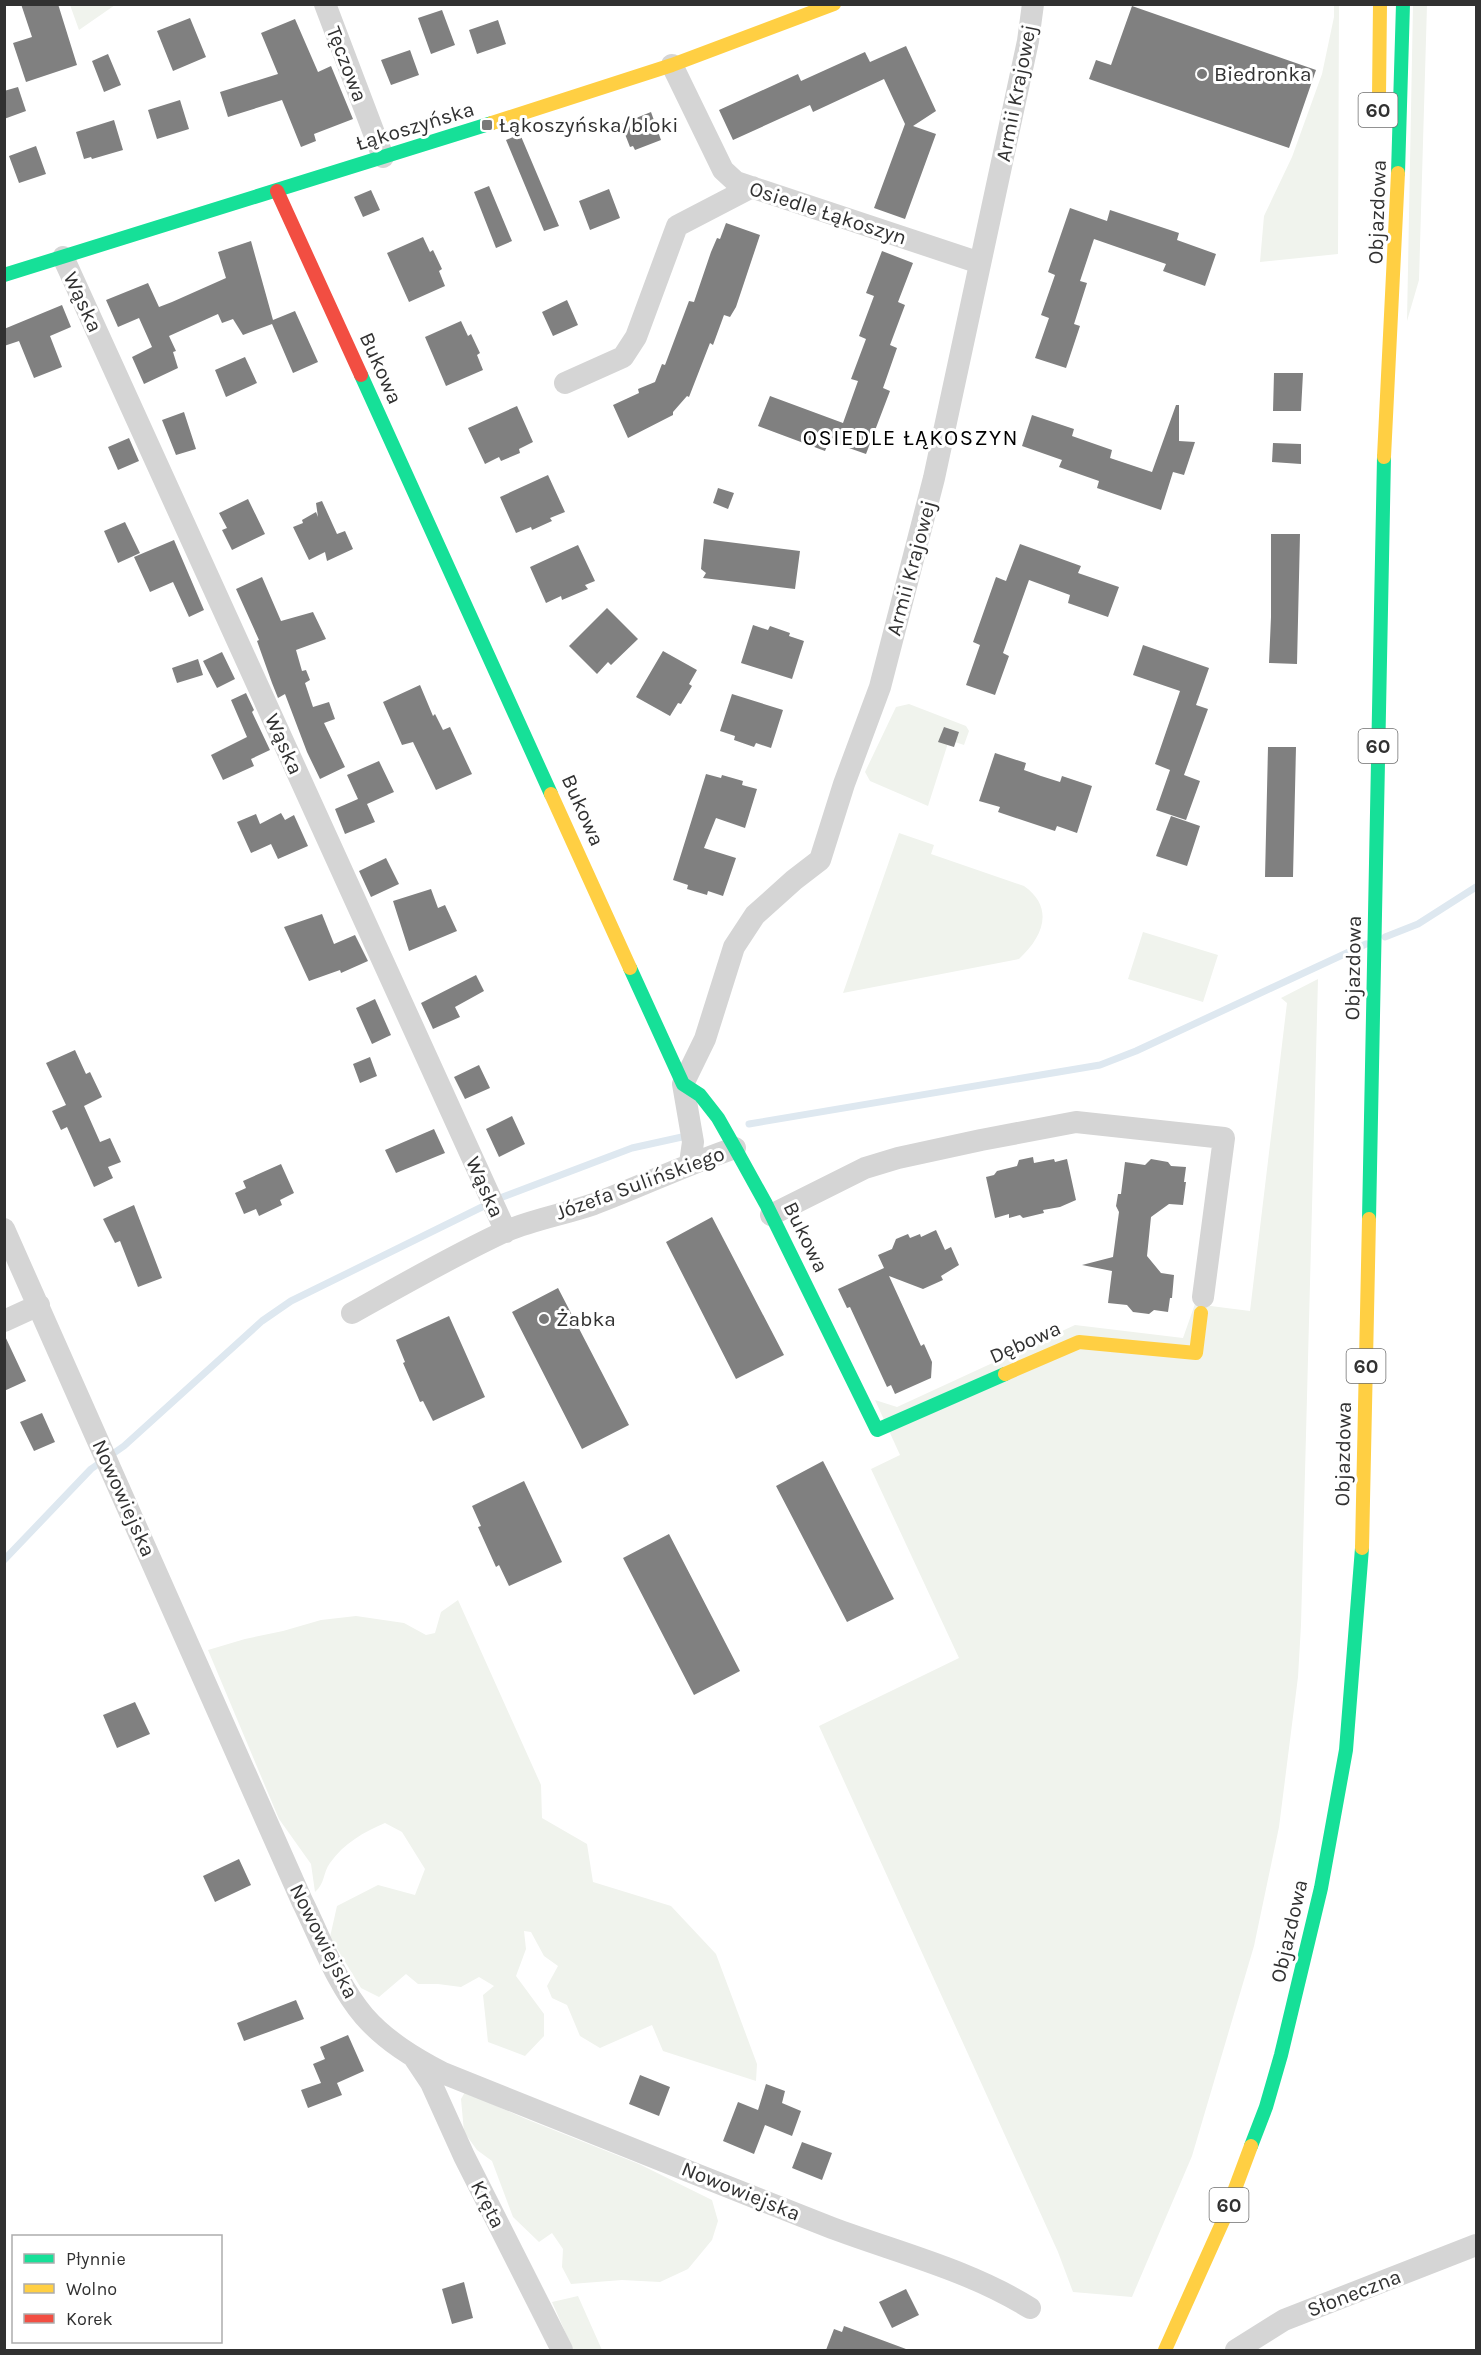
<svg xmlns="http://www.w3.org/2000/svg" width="1481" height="2355" font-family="Karla,sans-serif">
  <rect width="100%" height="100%" fill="#fff"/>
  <path fill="#f0f3ed" d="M70,5V4L115,5L79,30Z
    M1334,5H1339L1338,254L1260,262L1264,216L1292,157L1322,74L1334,17Z
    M1413,5H1427L1419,280L1407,321Z
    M909,704L966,726L969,731L964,745L949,740L928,806L870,781L865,772L896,707Z
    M899,833L934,845L931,854L1024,886C1055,908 1043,937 1019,959L843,993Z
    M1143,932L1218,955L1203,1002L1128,979Z
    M1318,979L1301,1625L1298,1677L1279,1827L1254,1946L1192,2156L1132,2297L1073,2292L1058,2252L819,1726L959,1658L871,1469L900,1455L875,1400L897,1407L1075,1325L1183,1338L1195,1304L1250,1311L1287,1003L1281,998Z
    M458,1600L541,1785L542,1818L587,1844L593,1882L671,1906L716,1954L757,2064L756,2081L663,2051L652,2025L600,2048L580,2036L567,2005L552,1998L547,1986L558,1966L544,1956L531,1932L524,1931L526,1949L516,1976L544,2014V2036L525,2056L488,2042L483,1995L494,1986L479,1977L461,1987L438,1984H418L406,1974L379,1997L361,1988L330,1937L337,1906L378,1885L415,1895L425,1869L402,1832L385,1823C364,1832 344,1843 330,1863C323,1872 325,1884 315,1892L311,1864L279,1819L208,1650L245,1639L283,1631L321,1620L356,1616L404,1623L426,1635L435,1633L441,1612Z
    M465,2092L526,2119L639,2164L712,2200L718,2221L712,2240L688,2269L660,2282L622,2280L571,2284L562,2267L563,2249L552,2233L539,2242L513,2217L492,2161L477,2150L464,2132L461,2099Z
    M578,2296L602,2350H573L552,2302Z"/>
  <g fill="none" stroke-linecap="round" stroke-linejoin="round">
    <path stroke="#dee8f0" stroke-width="7" d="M1385,937L1418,924L1476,887
      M749,1124L1100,1065L1136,1051L1366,944
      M500,1198L632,1148L682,1137
      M4,1560L91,1469L124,1446L262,1321L291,1301L484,1206"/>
  </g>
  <path fill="#808080" d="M21,4H58L77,65L26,82L13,43L32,37Z
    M1132,6L1316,70L1289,148L1089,79L1096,60L1111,65Z
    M442,10L455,45L431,54L418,18Z
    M190,18L206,57L173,71L157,31Z
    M295,19L318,72L331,66L353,119L314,134L316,141L301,147L282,100L228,117L220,92L278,74L261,33Z
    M498,20L506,44L477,54L469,30Z
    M906,46L936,111L913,126L936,134L905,219L874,208L905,124L884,79L813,112L810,105L733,140L719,110L798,74L801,81L865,52L870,62Z
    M410,50L419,75L391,85L381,60Z
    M108,54L121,85L104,92L92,61Z
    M18,87L26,111L4,119V91Z
    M180,100L189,129L157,139L148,110Z
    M651,112L661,140L635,150L633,146L630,147L621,124Z
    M114,120L123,150L92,159L91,157L84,159L76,132Z
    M520,134L559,226L544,231L506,140Z
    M36,146L46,174L19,183L9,156Z
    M489,186L512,241L496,248L474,192Z
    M609,189L620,218L590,230L579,201Z
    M371,190L380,210L363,217L354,197Z
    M1070,208L1107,221L1110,210L1179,233L1177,240L1216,254L1205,286L1163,271L1166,264L1094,239L1080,281L1087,283L1074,324L1080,326L1066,368L1035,358L1049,318L1041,315L1055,275L1048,272Z
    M726,223L760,235L736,307L730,317L724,315L713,345L710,343L689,397L687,396L673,412V415L628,438L613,405L639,393L638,389L655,382L662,364L665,365L689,301L694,302L711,252L717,238L720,239Z
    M423,237L430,252L433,250L442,269L439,271L445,286L409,302L387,253Z
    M251,241L273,320L295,311L318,362L293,373L272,324L243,335L233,319L222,323L218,314L169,336L176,351L173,352L178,368L144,384L132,357L152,347L139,318L118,327L106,300L148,283L159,307L172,302L226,278L218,252Z
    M882,251L913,263L898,302L905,305L890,345L897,348L883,388L890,391L866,454L829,441L825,451L758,426L770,396L843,423L858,381L851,379L866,339L859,336L874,296L866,293Z
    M567,300L578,325L553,336L542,312Z
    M62,305L71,327L50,336L62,367L34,378L19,341L4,346V329Z
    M461,321L468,336L471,334L480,353L477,355L483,370L446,386L425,337Z
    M245,357L257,383L226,397L215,370Z
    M1274,373H1303L1301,411H1273Z
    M1176,405H1179V441L1195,442L1184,475L1173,472L1161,510L1097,488L1099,481L1059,467L1062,460L1022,446L1032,415L1074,429L1072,436L1112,450L1110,458L1152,472Z
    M517,406L533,442L519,449L520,453L501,461L499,457L485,464L468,428Z
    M184,412L196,449L176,455L162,420Z
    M129,438L139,461L118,470L108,447Z
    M1273,443L1301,444V464L1272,462Z
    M548,475L565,512L550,518L552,521L532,530L531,527L516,533L500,497Z
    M718,488L734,493L728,509L713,503Z
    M248,499L265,534L232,550L222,530L227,528L219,513Z
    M322,501L337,534L345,531L353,549L327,561L325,552L309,560L293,527L303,523L302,520L316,512L318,517L316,503Z
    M125,522L140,553L118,563L104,531Z
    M1271,534H1300L1297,664L1269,663L1271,617Z
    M704,539L800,551L795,589L703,578L706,573L701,569Z
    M174,540L204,610L189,617L173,582L150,592L134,557Z
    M1020,544L1081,566L1078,573L1119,587L1108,617L1068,603L1070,595L1029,580L1003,653L1009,656L995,695L966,685L980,645L973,642L996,577L1006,581Z
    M578,545L595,581L585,585L588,589L562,600L561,596L546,603L530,567Z
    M262,577L281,621L313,612L326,639L296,650L302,671L306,670L310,680L305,683L313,707L329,702L335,719L324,723L345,767L320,779L307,752L285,694L278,698L272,683L257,641L259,640L236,589Z
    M607,608L638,639L611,665L608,662L597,674L569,646Z
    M753,625L768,630L770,626L790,633L789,636L804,641L792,679L741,663Z
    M1143,645L1209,668L1196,705L1208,709L1184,775L1200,781L1186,820L1156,810L1170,770L1155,764L1180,691L1133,675Z
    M663,651L697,670L689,684L692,686L681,704L678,703L670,716L636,697Z
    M222,652L235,679L217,688L203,661Z
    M198,659L203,675L177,683L172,668Z
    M420,685L433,716L435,714L443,730L450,727L472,774L436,790L413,742L402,745L383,702Z
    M246,693L254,710L252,712L270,750L251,759L254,766L223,780L211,755L247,737L231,700Z
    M732,694L783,710L771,748L756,743L754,747L734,740L735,736L720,731Z
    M944,727L959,732L954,747L938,742Z
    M1268,747H1296L1293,877H1265Z
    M995,753L1026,763L1024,770L1041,776L1060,782L1062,776L1092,786L1077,833L1057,826L1055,831L998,812L1000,807L979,801Z
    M379,761L394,792L367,804L375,822L345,834L335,809L358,799L347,775Z
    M706,774L721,778L722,775L743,781L742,785L757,789L745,828L716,818L704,848L736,858L723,896L708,891L707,895L687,889L688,885L673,880Z
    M281,813L285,820L294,815L308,846L278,859L271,844L251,853L237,822L256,814L260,824Z
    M1171,816L1200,826L1187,866L1156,856Z
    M386,858L399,884L371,897L359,871Z
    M431,889L438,908L445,905L457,931L409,951L393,901Z
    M322,914L334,944L355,935L368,961L341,973L340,970L309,981L284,927Z
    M476,975L484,991L455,1007L460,1017L433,1029L421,1003Z
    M375,999L391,1035L372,1044L356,1008Z
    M75,1050L86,1074L90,1072L102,1097L84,1106L100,1142L110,1138L121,1162L108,1167L113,1178L94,1187L67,1127L61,1130L52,1111L66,1105L46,1063Z
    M370,1057L377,1076L360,1083L353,1064Z
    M479,1065L490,1088L465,1099L454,1077Z
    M512,1116L525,1144L499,1157L486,1129Z
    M434,1129L445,1153L396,1173L385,1150Z
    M1033,1157L1034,1163L1054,1159L1055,1162L1067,1159L1076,1200L1060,1207L1043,1210L1044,1213L1023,1218L1020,1215L1009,1218V1214L995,1218L986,1177L994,1175L997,1171L1017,1166L1019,1160Z
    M1151,1159L1168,1162L1171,1166L1186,1167L1184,1182H1186L1183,1205L1169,1204L1151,1217L1147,1256L1161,1273L1174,1275L1172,1298H1170L1168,1312L1154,1310L1149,1314L1133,1312L1127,1305L1108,1303L1112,1271L1082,1265L1113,1257L1119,1212L1116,1206L1118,1194H1121L1125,1162L1145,1165Z
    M281,1164L294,1193L280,1200L282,1205L259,1216L256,1209L244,1214L235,1193L246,1188L243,1181Z
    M134,1205L162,1278L138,1287L120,1241L115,1243L103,1219Z
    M712,1217L784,1355L736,1379L666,1242Z
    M936,1230L945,1250L951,1247L959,1265L941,1276L943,1280L923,1289L889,1276L921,1346L924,1344L932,1362L931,1378L895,1394L891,1385L887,1387L850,1307L847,1308L838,1289L884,1268L878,1255L892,1249L896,1239L908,1234L910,1238L920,1234L921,1237Z
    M558,1288L629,1425L582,1449L512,1312Z
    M449,1316L485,1397L433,1421L423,1401L420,1402L403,1363L405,1362L396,1340Z
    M4,1334L26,1381L4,1391Z
    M42,1413L55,1442L34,1451L20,1422Z
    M823,1461L894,1599L847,1622L776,1486Z
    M524,1481L562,1562L509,1586L499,1565L496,1567L478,1527L481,1526L472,1506Z
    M669,1534L740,1671L694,1695L623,1558Z
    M135,1702L150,1734L117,1748L103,1715Z
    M239,1859L251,1885L215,1902L203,1876Z
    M296,2000L304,2019L244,2041L237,2023Z
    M348,2035L364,2071L337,2083L342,2095L308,2108L301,2090L321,2083L313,2064L325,2059L320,2047Z
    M640,2075L670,2087L659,2116L629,2104Z
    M766,2084L785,2091L782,2103L801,2111L792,2136L765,2125L754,2154L723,2141L738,2102L758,2110Z
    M802,2142L832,2153L822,2180L792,2168Z
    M464,2282L473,2318L452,2324L442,2289Z
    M906,2289L919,2315L892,2328L879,2302Z
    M844,2326L906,2349L905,2350H826L834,2329L842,2332Z"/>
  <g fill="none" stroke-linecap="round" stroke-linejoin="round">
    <path stroke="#d5d5d5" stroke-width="22" d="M325,4L383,157
      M672,65L723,170L736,182L980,263
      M63,257L506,1232
      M565,383L623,357L636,337L677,226L752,187
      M690,1163L693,1142L683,1084L705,1039L734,947L755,915L794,880L820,860L844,784L880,687L934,478L1028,41L1033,4
      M771,1215L865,1168L898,1158L981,1140L1076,1122L1224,1138L1203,1297
      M4,1229L302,1901C321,1939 336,1983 364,2016C386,2041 414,2058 443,2073C573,2125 702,2177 832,2228C899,2253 969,2270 1030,2308
      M352,1313C402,1285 454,1255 506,1231C535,1219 565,1214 594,1204C642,1186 687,1164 735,1148
      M4,1321L39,1305
      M415,2059L431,2083L464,2156L562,2350
      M1236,2350L1284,2320L1476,2245"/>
    <path stroke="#16e098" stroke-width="14" d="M1398,173L1403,4
      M4,275L492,123
      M361,375L551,794
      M630,968L683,1084L700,1095L718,1118L735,1148L766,1204L877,1430L1005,1374
      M1369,1219L1384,457
      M1251,2146L1266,2107L1281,2055L1321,1888L1346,1750L1362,1548"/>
    <path stroke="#ffcf43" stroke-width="14" d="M1379,96L1380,4
      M492,123L672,65L834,4
      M1384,457L1398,173
      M551,794L630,968
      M1005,1374L1079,1342L1196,1353L1201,1313
      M1362,1548L1369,1219
      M1165,2350L1223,2221L1251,2146"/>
    <path stroke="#f24e42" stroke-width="14" d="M277,191L361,375"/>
  </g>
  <g fill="#797979" stroke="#fff" stroke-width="2">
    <circle cx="1202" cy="74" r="6"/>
    <rect x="481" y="119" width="12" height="12" rx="3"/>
    <circle cx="544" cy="1319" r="6"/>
  </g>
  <g text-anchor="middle" stroke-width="6" stroke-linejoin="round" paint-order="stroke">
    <g fill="#fff" stroke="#6f6f6f" stroke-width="1.5">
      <rect x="1358.5" y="93" width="39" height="34" rx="4.5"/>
      <rect x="1358.5" y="729" width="39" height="34" rx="4.5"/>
      <rect x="1346.5" y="1349" width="39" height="34" rx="4.5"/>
      <rect x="1209.5" y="2188" width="39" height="34" rx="4.5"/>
    </g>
    <g font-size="20" font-weight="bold" fill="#313131">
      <text x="1378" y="117">60</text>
      <text x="1378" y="753">60</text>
      <text x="1366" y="1373">60</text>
      <text x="1229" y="2212">60</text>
    </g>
    <g font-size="21" fill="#313131" stroke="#fff">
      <text transform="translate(347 64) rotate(69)" y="7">Tęczowa</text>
      <text transform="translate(1016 93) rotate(-79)" y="7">Armii Krajowej</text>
      <text transform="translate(415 126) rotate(-17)" y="7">Łąkoszyńska</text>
      <text transform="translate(1377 212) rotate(-88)" y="7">Objazdowa</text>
      <text transform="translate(828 213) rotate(18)" y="7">Osiedle Łąkoszyn</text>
      <text transform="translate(83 302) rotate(65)" y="7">Wąska</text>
      <text transform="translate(381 368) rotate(66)" y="7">Bukowa</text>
      <text transform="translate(911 568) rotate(-75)" y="7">Armii Krajowej</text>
      <text transform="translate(284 744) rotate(66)" y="7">Wąska</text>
      <text transform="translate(583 810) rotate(66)" y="7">Bukowa</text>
      <text transform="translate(1353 968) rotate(-89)" y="7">Objazdowa</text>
      <text transform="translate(640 1183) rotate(-20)" y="7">Józefa Sulińskiego</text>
      <text transform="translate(485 1187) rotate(66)" y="7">Wąska</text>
      <text transform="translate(806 1237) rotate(64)" y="7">Bukowa</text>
      <text transform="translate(1025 1342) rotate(-24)" y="7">Dębowa</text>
      <text transform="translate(1343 1454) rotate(-89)" y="7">Objazdowa</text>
      <text transform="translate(124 1498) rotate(66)" y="7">Nowowiejska</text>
      <text transform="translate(1289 1931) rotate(-77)" y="7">Objazdowa</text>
      <text transform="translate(324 1941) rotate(63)" y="7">Nowowiejska</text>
      <text transform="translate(741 2191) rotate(22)" y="7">Nowowiejska</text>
      <text transform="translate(488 2204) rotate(63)" y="7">Kręta</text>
      <text transform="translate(1354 2293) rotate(-21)" y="7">Słoneczna</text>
    </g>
    <g font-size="21" fill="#313131" stroke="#fff" text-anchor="start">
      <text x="1214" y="81">Biedronka</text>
      <text x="499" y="132">Łąkoszyńska/bloki</text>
      <text x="556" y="1326">Żabka</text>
    </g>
    <g font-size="22" letter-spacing="1.5" fill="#000" stroke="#fff">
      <text x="911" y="445">OSIEDLE ŁĄKOSZYN</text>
    </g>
  </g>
  <rect width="1481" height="2355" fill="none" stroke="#313131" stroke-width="12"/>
  <rect x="12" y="2235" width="210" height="108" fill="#ffffff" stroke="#adadad" stroke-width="1.5"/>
  <rect x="24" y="2254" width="30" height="9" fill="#16e098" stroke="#adadad" stroke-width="1.5"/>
  <text x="66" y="2265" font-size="18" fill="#313131">Płynnie</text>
  <rect x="24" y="2284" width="30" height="9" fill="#ffcf43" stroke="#adadad" stroke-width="1.5"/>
  <text x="66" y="2295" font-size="18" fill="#313131">Wolno</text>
  <rect x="24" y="2314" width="30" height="9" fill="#f24e42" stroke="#adadad" stroke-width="1.5"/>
  <text x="66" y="2325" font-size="18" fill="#313131">Korek</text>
</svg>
